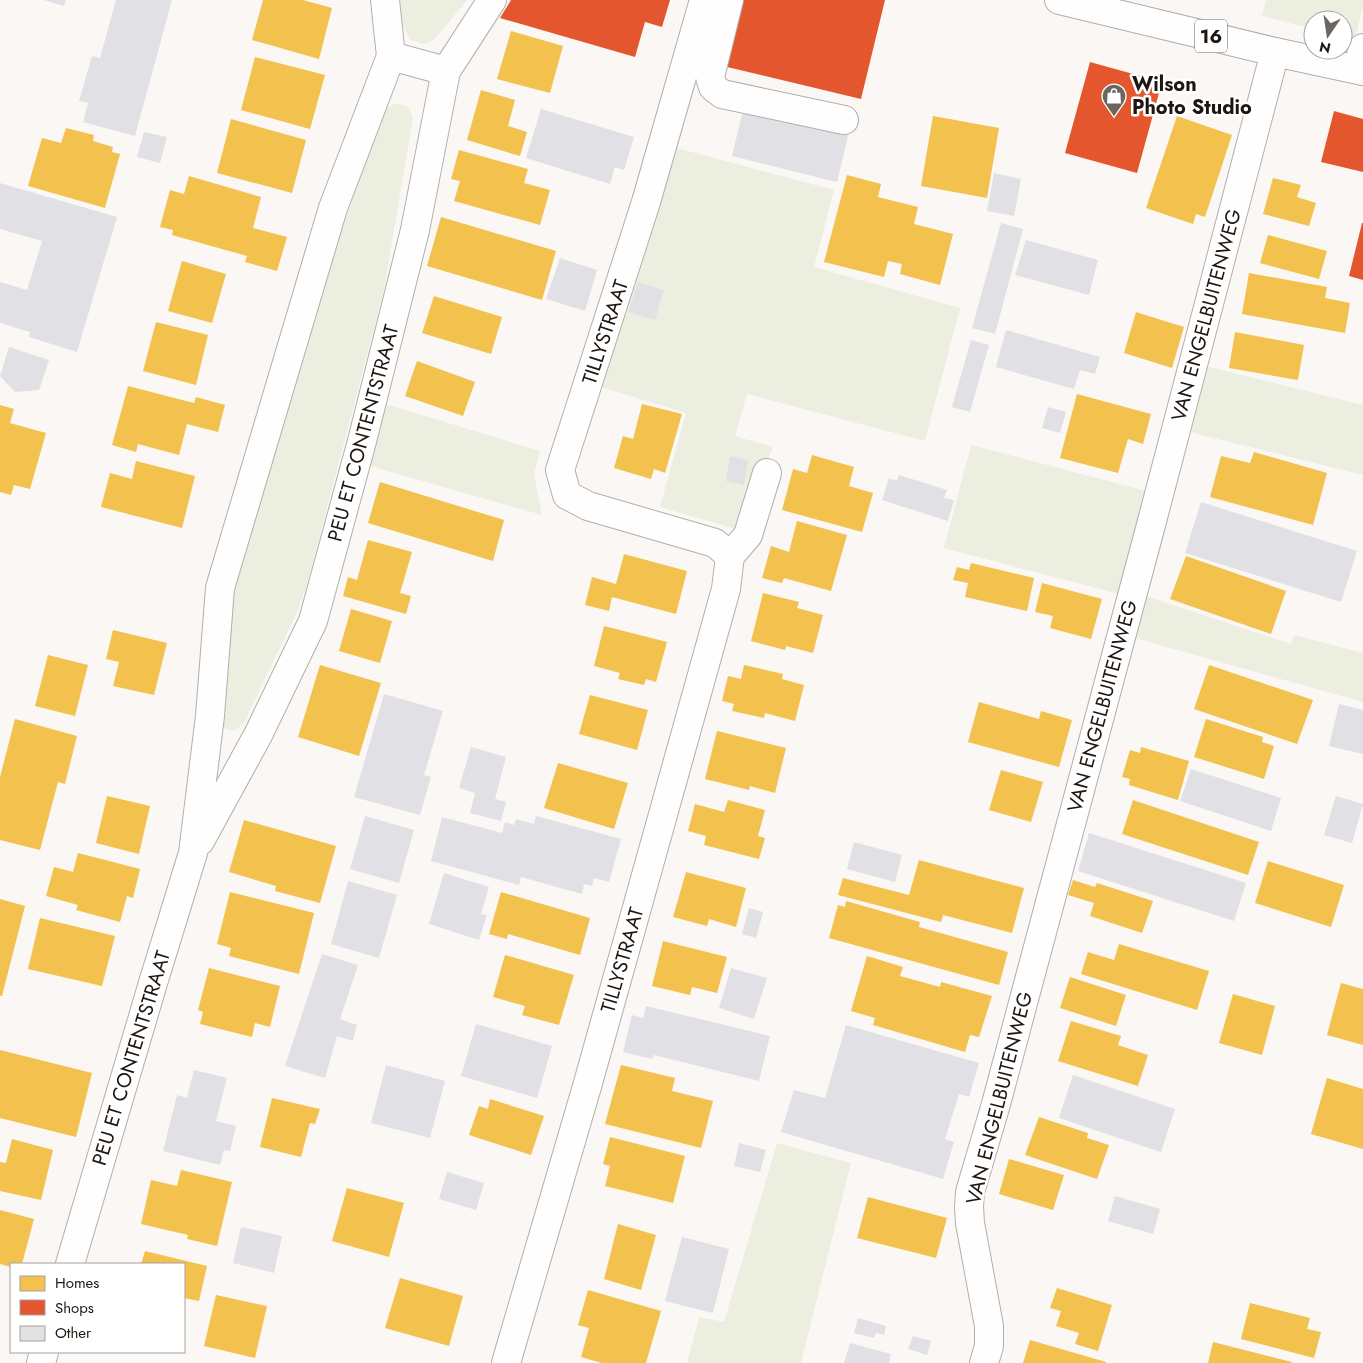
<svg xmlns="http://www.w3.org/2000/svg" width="1363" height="1363" font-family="Jost,sans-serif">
  <rect width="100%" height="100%" fill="#faf7f5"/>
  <path fill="#ecefe0" d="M398,0H467L435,39L424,44L410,40L400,18Z
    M1266,0H1363V6L1355,39L1343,36V20H1313V29L1262,16Z
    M395,103L408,107L413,117L384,290L306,588L297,612L244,723L235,731L223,728L219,721L230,600L311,319L383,111Z
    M673,147L834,190L814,267L960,308L925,441L747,394L735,436L773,447L739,530L660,507L686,413L601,387Z
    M1201,365L1363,405V475L1185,431Z
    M386,404L540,451L534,474L542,515L370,466Z
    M971,445L1150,492L1123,595L944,548Z
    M1143,595L1291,644L1294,635L1363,653V702L1131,637Z
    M777,1143L851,1163L801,1363H687L699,1317L724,1322Z"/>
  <path fill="#f2c14e" d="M263,0H303L332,8L319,59L252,40Z
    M511,31L563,46L550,93L497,79Z
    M255,57L325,75L310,129L241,110Z
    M481,90L515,100L508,126L527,132L520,156L467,140Z
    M933,116L999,128L987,198L921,186Z
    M1177,116L1232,135L1205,217L1196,214L1193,224L1146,208Z
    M231,119L306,140L292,193L217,173Z
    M66,128L94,135L93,141L113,147L112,152L120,154L105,208L28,186L42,138L61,143Z
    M459,150L528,169L524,183L550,190L540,225L454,201L460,181L451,179Z
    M847,175L881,184L878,197L918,207L914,224L953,234L940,285L900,274L902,264L888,261L884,277L824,262Z
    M189,176L261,197L253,228L287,237L277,271L245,262L247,256L172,235L173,230L160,227L170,190L184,194Z
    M1273,178L1301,185L1297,197L1316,203L1309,226L1263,214Z
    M441,217L556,251L542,300L427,266Z
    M1268,235L1327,251L1319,279L1260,263Z
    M182,261L226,274L212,323L168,311Z
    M1249,273L1327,287L1325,298L1350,303L1345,333L1242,314Z
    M434,296L502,317L491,354L422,333Z
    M1136,312L1184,327L1172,368L1124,353Z
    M156,322L208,335L196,385L143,371Z
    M1235,332L1304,345L1298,380L1229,368Z
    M417,361L475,382L463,416L405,396Z
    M128,386L194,403L196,397L225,405L218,432L187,424L179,455L138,444L136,452L112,445Z
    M1077,394L1151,414L1143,444L1128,439L1118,473L1060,458Z
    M642,404L682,414L665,473L654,469L651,479L614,468L623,436L633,439Z
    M0,405L14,409L10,423L46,433L30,489L14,485L11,495L0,492Z
    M1254,452L1327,473L1313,525L1210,497L1221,456L1250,463Z
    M812,455L854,467L849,486L873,493L862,532L782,510L793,469L807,473Z
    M136,461L195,476L182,528L101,507L110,473L132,479Z
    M380,482L504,520L493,561L368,523Z
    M797,521L847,535L831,591L784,578L782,583L762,578L771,546L789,552Z
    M368,540L412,552L400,593L411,596L406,614L343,596L348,577L357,580Z
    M624,554L687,571L676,614L612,597L609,611L585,605L592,577L616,584Z
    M1186,556L1286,591L1271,634L1170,599Z
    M971,563L1034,578L1027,611L965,597L968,583L953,580L957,567L969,570Z
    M1042,583L1102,599L1091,639L1050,628L1053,616L1035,612Z
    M763,593L799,602L797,608L823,615L813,653L786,646L785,650L751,641Z
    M351,609L392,621L380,663L339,651Z
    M604,626L667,642L656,682L646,679L644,685L618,679L620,673L594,666Z
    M113,630L167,643L154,695L113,686L119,662L106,659Z
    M48,655L88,665L75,716L35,706Z
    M320,665L381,683L359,756L298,737Z
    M744,665L783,674L782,679L804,685L795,721L765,713L764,718L732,711L734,704L722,701L728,676L741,679Z
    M1209,665L1313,700L1297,744L1194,709Z
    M590,695L648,710L637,750L579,734Z
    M979,702L1039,719L1041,711L1072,720L1059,767L968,742Z
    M15,719L77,736L65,784L58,782L40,850L0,840V777Z
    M1206,719L1263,737L1262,742L1274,746L1264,779L1194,757Z
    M717,731L786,748L775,793L750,786L749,790L705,779Z
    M1141,747L1189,761L1178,800L1129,785L1130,779L1122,777L1130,750L1140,753Z
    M558,763L628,783L614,829L544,808Z
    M1001,770L1043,782L1031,822L989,810Z
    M107,796L150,806L139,854L96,843Z
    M728,800L765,810L758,836L765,838L759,859L704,845L706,836L688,831L695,804L724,812Z
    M1133,800L1259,842L1248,875L1122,834Z
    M244,820L336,846L320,903L275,891L276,886L229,872Z
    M78,853L140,869L133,898L127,896L120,922L76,910L78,905L46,896L54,867L73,872Z
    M919,860L1024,888L1012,933L943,915L941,922L838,895L843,878L909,895Z
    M1268,861L1344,885L1331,927L1255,903Z
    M686,872L746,888L736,927L709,919L707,926L673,917Z
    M1073,880L1095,887L1097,883L1153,901L1142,933L1090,916L1094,903L1068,895Z
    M230,892L314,913L299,974L229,956L231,948L217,944Z
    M501,892L590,918L580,955L508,934L507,939L489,934Z
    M0,899L25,906L2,996H0Z
    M846,901L920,922L919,927L1008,952L999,985L829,938L838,905L845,907Z
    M40,918L115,936L102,986L28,969Z
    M663,941L727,957L717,993L692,987L690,995L652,986Z
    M1119,944L1209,971L1197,1010L1081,974L1088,952L1114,960Z
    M505,955L574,975L559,1025L522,1015L525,1006L493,997Z
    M867,956L903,967L900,976L940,987L941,982L992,996L979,1037L970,1035L965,1052L873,1025L875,1018L851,1011Z
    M209,968L280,986L270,1027L255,1023L252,1037L200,1024L203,1012L198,1010Z
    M1070,977L1126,995L1116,1026L1060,1008Z
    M1341,983L1363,989V1045L1327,1035Z
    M1233,994L1275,1006L1262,1055L1219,1043Z
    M1071,1021L1121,1036L1118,1045L1148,1055L1138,1086L1058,1061Z
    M0,1050L92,1073L76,1137L0,1118Z
    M621,1065L675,1078L672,1091L713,1101L701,1148L605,1124Z
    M1327,1078L1363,1089V1149L1311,1134Z
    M272,1098L320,1109L315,1124L310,1123L301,1157L260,1147Z
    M490,1099L544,1116L531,1155L469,1135L479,1106L488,1109Z
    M1039,1117L1088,1133L1087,1138L1109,1145L1097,1179L1025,1155Z
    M610,1137L685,1156L673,1203L605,1186L610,1166L603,1164Z
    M12,1139L53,1150L41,1200L0,1191V1162L6,1163Z
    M1009,1159L1064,1175L1053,1210L999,1194Z
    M181,1170L232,1182L217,1246L187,1239L188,1235L141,1224L151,1180L177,1186Z
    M347,1188L404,1203L389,1257L332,1241Z
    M868,1197L947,1218L936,1258L857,1238Z
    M0,1210L34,1219L22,1264H11V1267L0,1264Z
    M618,1224L656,1235L641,1290L604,1279Z
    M145,1251L207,1266L199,1301L184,1298V1264H141Z
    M400,1278L463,1296L449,1346L385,1328Z
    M1057,1288L1112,1305L1098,1351L1075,1344L1079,1333L1056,1326L1061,1311L1050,1308Z
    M588,1290L661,1311L646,1363H602L581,1357L589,1328L578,1325Z
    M216,1295L267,1306L255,1358L204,1346Z
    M1250,1303L1310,1318L1307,1329L1321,1332L1314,1358L1241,1339Z
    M1030,1340L1106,1362V1363H1023Z
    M1213,1342L1292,1362V1363H1208Z"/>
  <path fill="#e4572e" d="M511,0H670L662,27L645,22L635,57L500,18Z
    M738,0H885L861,99L723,66Z
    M1090,62L1162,82L1137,173L1065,153Z
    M1334,111L1363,119V172L1321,162Z
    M1362,223H1363V280L1349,276Z"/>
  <path fill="#e1e0e4" d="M44,0H66L64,6Z
    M116,0H172L135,136L83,122L88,103L79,101L92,56L100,58Z
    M745,102L850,128L837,182L732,156Z
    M541,109L634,137L624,170L615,167L610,184L526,158Z
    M144,132L167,137L160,163L137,157Z
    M994,173L1021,179L1014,216L987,211Z
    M0,183L117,217L77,352L29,337L30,332L0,323V282L27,290L42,241L0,229Z
    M1001,223L1023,229L995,334L972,328Z
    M1026,240L1098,260L1089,295L1015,275Z
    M560,258L597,270L585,311L546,299Z
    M638,282L664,290L655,320L628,312Z
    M1006,330L1100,357L1095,374L1080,370L1074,389L996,367Z
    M971,340L989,345L970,412L952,407Z
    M9,347L49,360L39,390L15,392L0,376Z
    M1048,407L1066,412L1060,433L1042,428Z
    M730,456L748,460L744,485L726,481Z
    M899,475L947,490L944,498L954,500L948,521L882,500L889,478L897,481Z
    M1201,502L1357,551L1341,602L1185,553Z
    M384,694L443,711L424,775L431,777L420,815L354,797Z
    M1339,704L1363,710V754L1329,746Z
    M471,747L506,757L495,799L506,802L501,821L470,813L475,793L459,788Z
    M1191,769L1281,798L1271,831L1180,801Z
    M1336,796L1363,804L1352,843L1324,835Z
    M365,816L414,830L399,883L350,869Z
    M536,816L621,839L609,882L594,878L592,886L584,884L582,894L521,877L519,885L431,861L442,817L502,833L505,822L514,825L516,819L534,824Z
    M1089,833L1246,883L1234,921L1078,871Z
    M854,842L902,855L895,882L847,869Z
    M444,873L489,887L481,914L487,915L479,940L429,924Z
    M348,881L397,895L379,958L331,944Z
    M749,908L763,912L756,938L742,934Z
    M322,954L358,965L340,1019L357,1025L353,1041L337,1036L325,1078L285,1066Z
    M731,968L767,978L754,1019L719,1008Z
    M646,1006L770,1036L759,1081L654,1055L652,1059L623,1052L632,1015L643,1018Z
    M476,1024L552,1046L537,1098L461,1076Z
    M846,1025L979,1063L969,1097L959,1094L953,1113L945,1139L954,1142L943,1179L781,1132L794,1090L825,1098Z
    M386,1065L445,1081L430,1138L371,1123Z
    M194,1070L227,1078L216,1121L236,1126L230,1151L224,1150L220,1165L163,1151L177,1095L187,1098Z
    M1073,1075L1175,1109L1161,1152L1059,1118Z
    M739,1143L766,1150L760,1172L734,1166Z
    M447,1172L484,1183L476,1210L439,1199Z
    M1115,1196L1160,1209L1153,1234L1108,1221Z
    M241,1227L282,1236L274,1273L233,1263Z
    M682,1237L729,1249L713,1313L665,1301Z
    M858,1318L886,1326L884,1335L876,1333L874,1338L854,1333Z
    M913,1336L931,1341L927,1355L908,1349Z
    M850,1343L891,1354L889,1363H844Z"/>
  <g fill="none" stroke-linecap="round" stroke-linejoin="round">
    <defs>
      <path id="minor" d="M729,0L710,77L713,87L722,94L844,120
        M391,56L446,71
        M1357,69L1363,48
        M730,556L748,535L767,473
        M200,841L258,735L313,621L362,441L415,230L446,71L492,0
        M70,1264L153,983L193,853L210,716L220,588L333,208L391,56L385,0
        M41,1363L44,1352
        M506,1363L588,1083L726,589L730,556L715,543L588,506L567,495L560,470L646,202L704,0
        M984,1363L989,1346V1326L970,1223L969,1207L970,1192L996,1104L1151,525L1275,52"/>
      <path id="major" d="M1059,0L1275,52L1363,71"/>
    </defs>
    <use href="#minor" stroke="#b4aeaa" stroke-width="30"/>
    <use href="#major" stroke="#b4aeaa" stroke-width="30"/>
    <use href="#minor" stroke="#fefefe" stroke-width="28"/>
    <use href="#major" stroke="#fefefe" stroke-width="28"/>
  </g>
  <defs>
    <symbol id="shop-pin" viewBox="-11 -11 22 30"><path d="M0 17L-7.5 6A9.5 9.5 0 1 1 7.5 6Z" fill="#6c6560" stroke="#fff"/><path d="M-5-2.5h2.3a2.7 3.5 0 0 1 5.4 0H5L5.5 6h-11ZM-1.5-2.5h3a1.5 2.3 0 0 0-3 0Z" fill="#fff"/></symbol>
  </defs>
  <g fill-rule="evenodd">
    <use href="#shop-pin" x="1100" y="82" width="28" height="38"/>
  </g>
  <g text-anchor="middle" stroke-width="5" stroke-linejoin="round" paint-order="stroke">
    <rect fill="#fff" stroke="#625c58" stroke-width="1" x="1195" y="19.5" width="32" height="33" rx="4"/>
    <g font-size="19" font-weight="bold" fill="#1f1610">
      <text x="1211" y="43">16</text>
    </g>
    <g font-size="20" font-weight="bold" fill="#1f1610" stroke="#fff" text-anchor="start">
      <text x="1132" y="91">Wilson<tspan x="1132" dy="23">Photo Studio</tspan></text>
    </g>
    <g font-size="20" fill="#1f1610" stroke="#fff">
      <text transform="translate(1206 315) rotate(-75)" y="7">VAN ENGELBUITENWEG</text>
      <text transform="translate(605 332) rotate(-72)" y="7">TILLYSTRAAT</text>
      <text transform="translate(363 433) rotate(-75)" y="7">PEU ET CONTENTSTRAAT</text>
      <text transform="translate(1102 706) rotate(-75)" y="7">VAN ENGELBUITENWEG</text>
      <text transform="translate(622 960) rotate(-74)" y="7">TILLYSTRAAT</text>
      <text transform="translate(131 1058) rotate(-73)" y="7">PEU ET CONTENTSTRAAT</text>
      <text transform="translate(999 1098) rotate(-76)" y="7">VAN ENGELBUITENWEG</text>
    </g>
  </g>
  <rect x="10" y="1263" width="175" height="90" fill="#ffffff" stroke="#a5a29f"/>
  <rect x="20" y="1276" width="25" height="15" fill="#f2c14e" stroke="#a5a29f"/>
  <text x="55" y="1288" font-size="15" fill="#1f1610">Homes</text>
  <rect x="20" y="1300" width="25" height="15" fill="#e4572e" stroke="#a5a29f"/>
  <text x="55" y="1313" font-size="15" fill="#1f1610">Shops</text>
  <rect x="20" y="1326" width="25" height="15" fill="#e1e0e4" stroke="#a5a29f"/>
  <text x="55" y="1338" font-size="15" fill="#1f1610">Other</text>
  <g transform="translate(1328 35) rotate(193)"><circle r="24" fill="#ffffff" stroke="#a5a29f"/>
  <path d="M0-4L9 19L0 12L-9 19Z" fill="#6c6560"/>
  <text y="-8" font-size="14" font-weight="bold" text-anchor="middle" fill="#1f1610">N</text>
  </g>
</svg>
